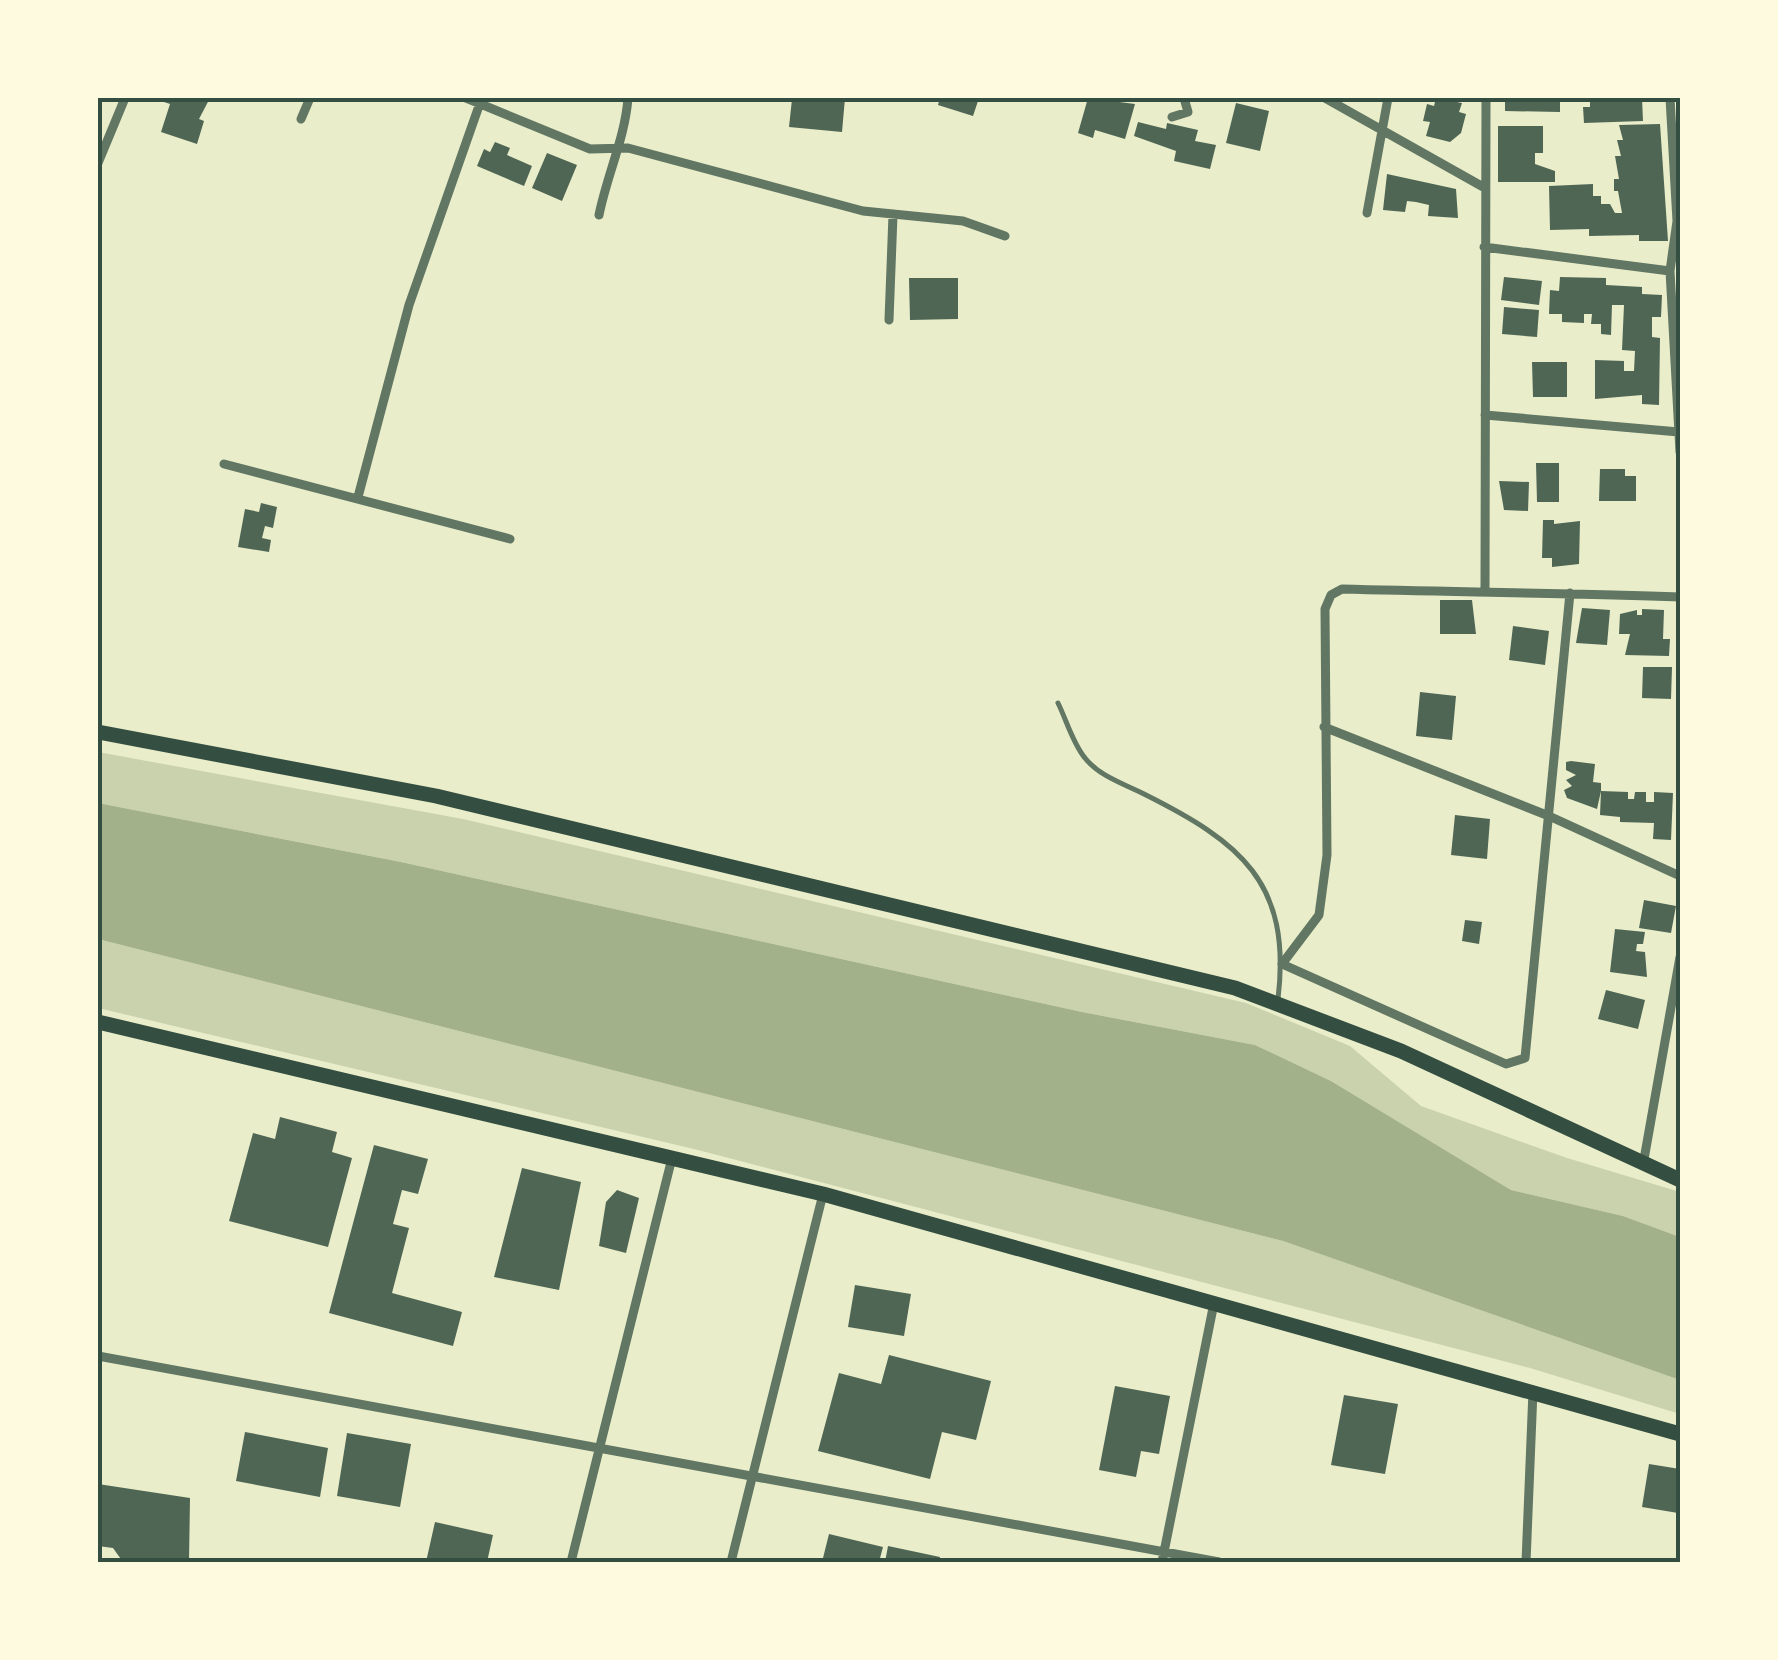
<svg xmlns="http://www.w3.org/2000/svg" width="1778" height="1660" font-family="'PT Serif',serif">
  <rect width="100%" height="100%" fill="#e9edc9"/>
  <path fill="#cad2ad" d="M98,752L463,819L1246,1003L1350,1046L1421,1106L1567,1158L1680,1192V1237L1623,1216L1511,1190L1331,1081L1255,1045L1082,1012L401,862L98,803Z
    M98,939L1283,1241L1680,1380V1414L1530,1368L698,1150L98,1008Z"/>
  <path fill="#a3b18a" d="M98,803L401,862L1082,1012L1255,1045L1331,1081L1511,1190L1623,1216L1680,1237V1380L1283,1241L98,939Z"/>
  <path fill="#4f6655" d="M163,98H210L199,119L204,121L197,144L161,132L170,104L161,101Z
    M803,98H845L842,132L789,127L792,99Z
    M940,98H979L973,116L938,105Z
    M1088,98L1135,104L1125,139L1095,130L1093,138L1078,133Z
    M1436,98L1462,103L1459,112L1466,114L1461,133L1450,142L1426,136L1430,122L1423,121L1427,104L1434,106Z
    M1505,98H1560V112L1505,111Z
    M1590,98H1642L1643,121L1584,123L1583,107H1590Z
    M1236,103L1269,111L1260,151L1226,143Z
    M1138,122L1166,129L1167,123L1198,130L1195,141L1216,145L1210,169L1174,161L1176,151L1134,136Z
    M1660,124L1668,241H1639V235L1589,236V229L1550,230L1549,186L1593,184V196H1601V204H1610L1615,213H1622L1618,191H1614V179H1619L1615,156H1621L1617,140H1623L1619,125Z
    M1498,126H1543V153H1535V164L1555,171V182H1498Z
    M495,142L510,148L507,155L532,166L524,186L477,166L484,149L490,152Z
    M547,153L577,165L562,201L532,188Z
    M1387,174L1456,189L1458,218L1428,216L1429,205L1416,202L1407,201L1405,212L1383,210Z
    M1504,277L1542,281L1539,305L1501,300Z
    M1560,277L1606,278V285L1642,287V294L1662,295L1661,317H1652V337L1660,338L1659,405L1642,404V395L1595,399V360L1624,361V371H1634L1635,351L1622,350L1624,305H1612L1611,335L1601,334V324H1591L1592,314H1584V323L1562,322V314H1549L1550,290L1559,291Z
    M909,278H958V319L910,320Z
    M1504,307L1539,310L1537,337L1502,334Z
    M1532,362H1567V397H1533Z
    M1536,463H1559V502H1537Z
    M1600,469H1625V476H1636V501H1599Z
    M1499,481L1529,482L1528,511L1504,510Z
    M261,503L277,507L273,528L265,526L262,538L271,540L269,552L238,547L245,509L259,512Z
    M1543,520H1554V524L1580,521L1579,564L1552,567V558H1542Z
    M1440,600H1472L1476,634H1440Z
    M1582,608L1610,610L1607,645L1576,643Z
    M1642,609L1664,610L1663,639H1670L1669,656L1625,655L1630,634H1619L1620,614L1637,610V615H1642Z
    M1513,626L1549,631L1545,665L1509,660Z
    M1643,667H1672L1671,699L1642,698Z
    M1420,692L1456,696L1452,740L1416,736Z
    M1571,761L1595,764L1593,782L1601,783V791L1628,792V799H1634L1635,792H1646V802H1654V792L1673,793L1671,840L1653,839L1654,823L1620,822V817L1600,815L1601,791L1597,809L1567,798L1564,790L1572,786L1566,780L1576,775L1566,770V762Z
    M1455,815L1490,819L1487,859L1451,855Z
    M1644,900L1676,906L1671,933L1639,928Z
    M1465,920L1482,922L1479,944L1462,941Z
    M1615,929L1645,932L1643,944H1637L1636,951L1645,952L1647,977L1610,972Z
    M1606,990L1645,1000L1638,1029L1598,1019Z
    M280,1117L337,1132L332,1152L352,1158L328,1247L229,1221L253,1133L275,1139Z
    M374,1145L428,1159L418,1194L402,1190L393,1224L409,1228L392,1293L462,1312L453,1346L329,1313Z
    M522,1168L581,1182L559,1290L494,1277Z
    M617,1190L639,1198L626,1253L599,1246L606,1202Z
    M855,1285L911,1294L904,1336L848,1327Z
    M889,1355L991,1381L976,1440L942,1432L930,1479L818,1451L839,1373L881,1384Z
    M1115,1386L1170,1396L1159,1454L1141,1451L1136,1477L1099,1470Z
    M1344,1395L1398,1404L1385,1474L1331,1465Z
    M245,1432L328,1448L320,1497L236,1481Z
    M347,1433L411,1444L400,1507L337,1496Z
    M1649,1464L1680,1469L1678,1513L1642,1507Z
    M98,1484L190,1498L189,1562H123L113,1548L98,1546Z
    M435,1522L493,1535L487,1562H426Z
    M829,1534L883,1547L879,1562H822Z
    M888,1546L940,1557L939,1562H885Z"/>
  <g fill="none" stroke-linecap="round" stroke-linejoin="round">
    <path stroke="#617663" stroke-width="5" d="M1058,703C1066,719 1073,744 1085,758C1099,776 1124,784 1144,794C1240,842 1292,882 1278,999"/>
    <path stroke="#617663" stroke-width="9" d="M466,98L590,149L628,148L863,211L963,221L1005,236
      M1325,98L1485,188
      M1670,98L1677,221L1670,271L1680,452
      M1172,117L1188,112L1184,98
      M301,119L310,98
      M98,163L125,98
      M1367,213L1388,98
      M599,215C607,175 625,138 628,98
      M1484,247L1670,271
      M889,320L893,215
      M1485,415L1679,432
      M224,464L510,539
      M358,497L409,305L480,103
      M1485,591L1486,98
      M1570,593L1525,1058L1506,1064L1282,964L1319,915L1327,855L1325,609L1331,595L1342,589C1455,592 1568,593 1680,597
      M1324,727L1549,816L1680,876
      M1643,1165L1680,957
      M98,1356L1219,1562
      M571,1562L672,1158
      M731,1562L823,1194
      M1162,1562L1214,1303
      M1526,1562L1533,1391"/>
    <path stroke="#344e41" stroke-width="15" d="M98,732L436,796L1235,988L1401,1051L1680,1180
      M98,1022L823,1194L1680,1434"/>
  </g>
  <rect width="1778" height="1660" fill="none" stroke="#fefae0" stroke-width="200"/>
  <rect x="100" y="100" width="1578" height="1460" fill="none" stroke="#344e41" stroke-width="4"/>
</svg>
